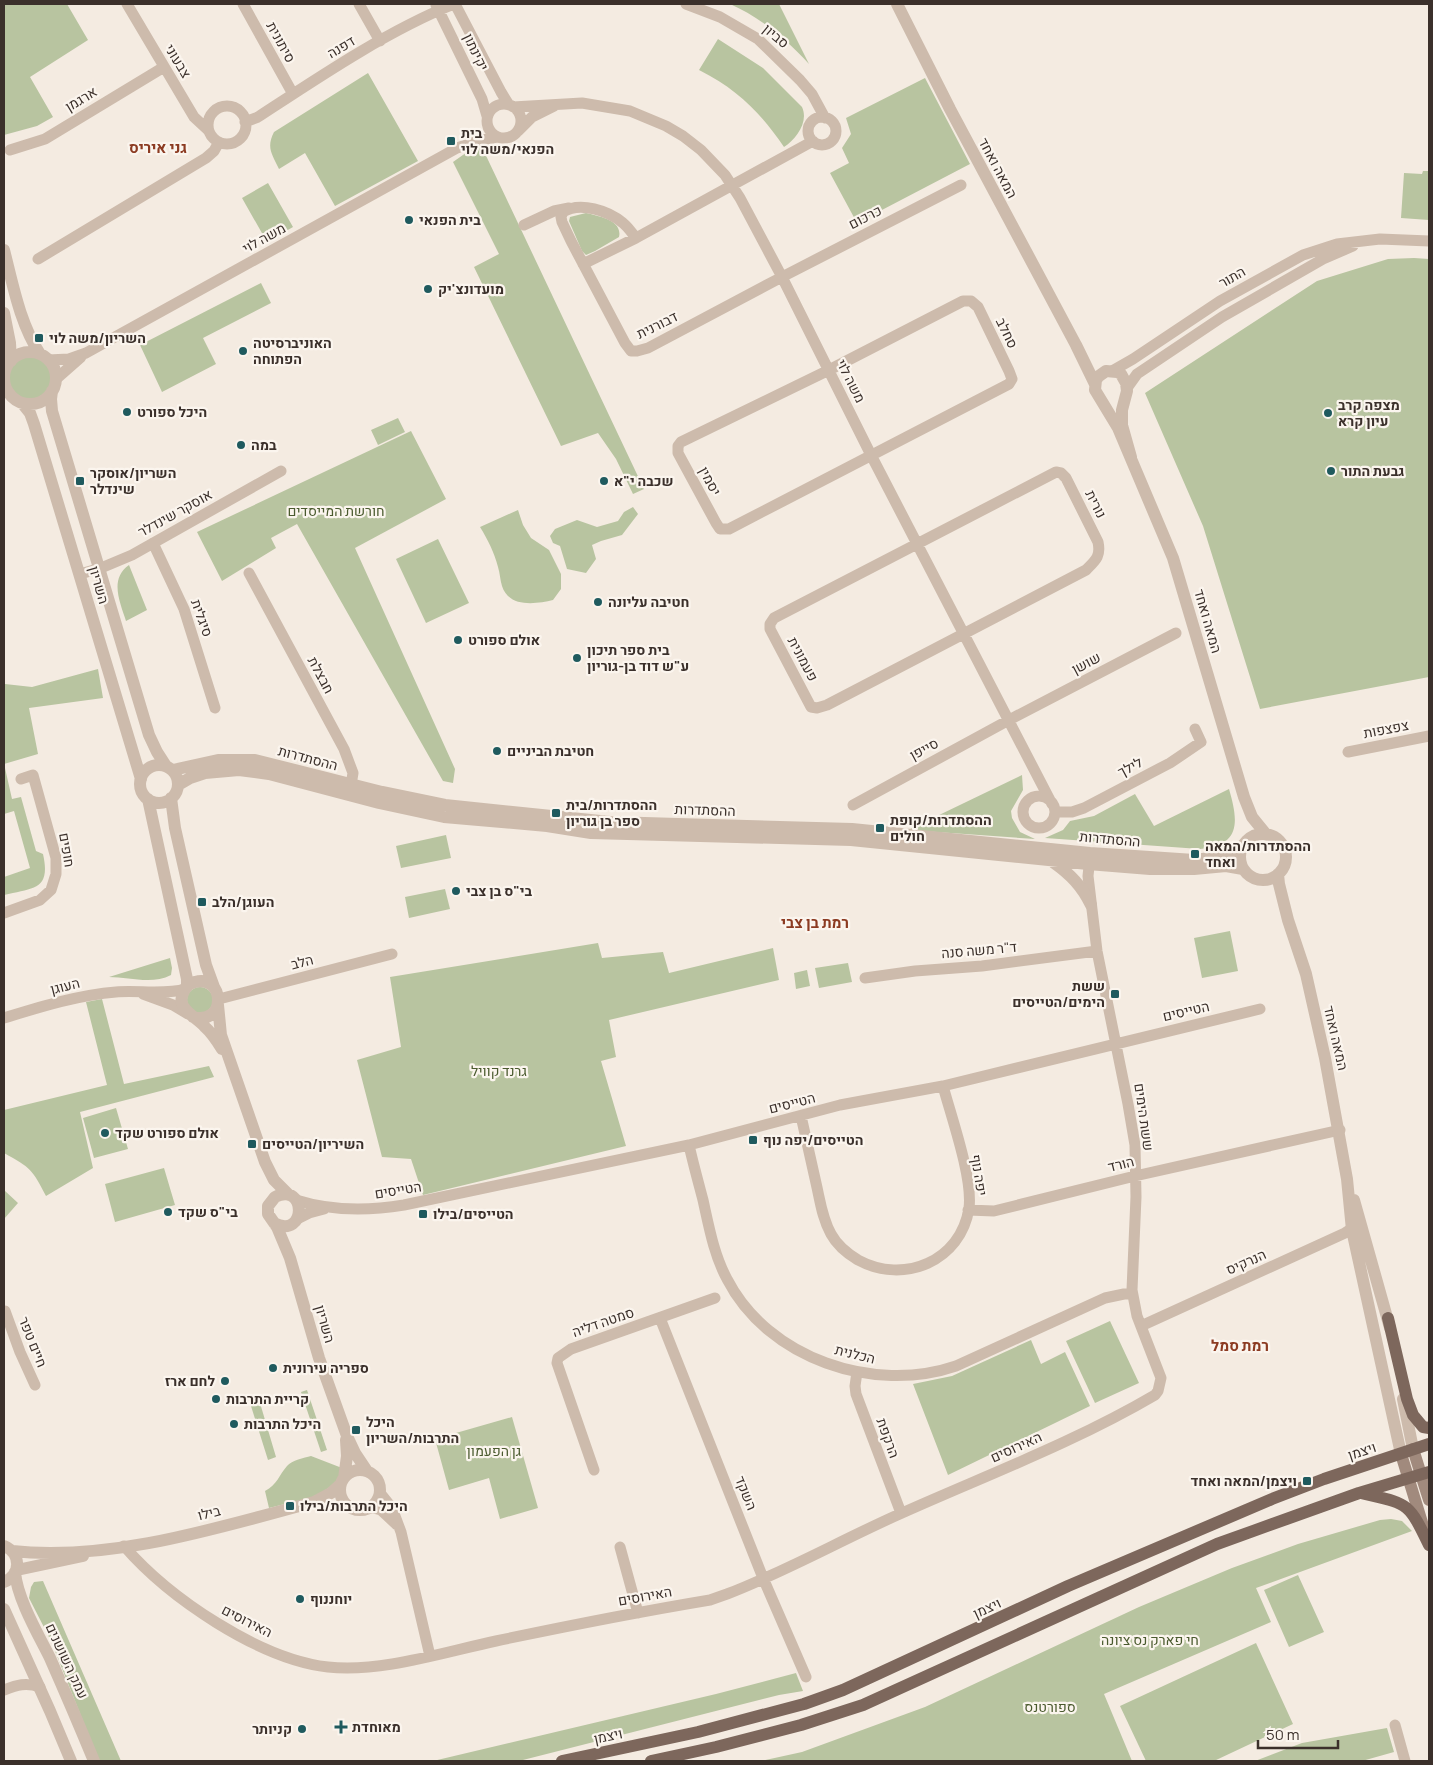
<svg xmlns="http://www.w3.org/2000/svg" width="1433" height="1765" font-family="Manrope,Heebo,sans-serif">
  <rect width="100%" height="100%" fill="#f4ebe1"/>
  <path fill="#b8c4a0" d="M4,4H67L88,40L30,77L53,117L37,126L4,135Z
    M730,4H779L809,64C787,40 760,17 730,4Z
    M718,39L763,68L802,107C809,122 796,139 784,147C759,111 738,90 699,70Z
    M368,73L418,161L335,206L305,153L279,169C272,154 266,148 274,132Z
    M925,78L970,164L857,223L830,173L849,163L842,148L851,134L846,118Z
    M480,143L644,489L633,494L616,459L598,433L561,446L474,267L499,254L453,162Z
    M1423,171H1429V220L1401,218L1404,173L1422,174Z
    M268,183L293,227L267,242L242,198Z
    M586,213C598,216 623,220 619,237L595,251L586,255L582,251L569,221L570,217Z
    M1414,258L1429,259V677L1260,709L1203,526L1145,393L1317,281L1388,259Z
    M261,283L271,303L203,338L216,364L162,392L140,345Z
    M9 378a21 21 0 1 1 42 0a21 21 0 1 1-42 0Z
    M398,418L405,432L378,445L371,430Z
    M411,431L446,499L355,548L455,769L453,783L443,781L297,524L271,538L276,548L222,581L197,532Z
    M633,507L638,514L622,535L601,541L592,545L596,559L586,573L567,569L560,546L553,543L550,536L555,529L577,520L597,527L618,521L624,512Z
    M518,510L523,525L531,538L549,550L561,574V589L553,600C536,604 509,608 502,586C500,580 500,573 498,567C494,552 488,540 480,527Z
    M438,539L469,603L426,623L396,559Z
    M129,565L147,610L126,621C120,602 109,579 129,565Z
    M98,669L103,698L29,708L38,754L4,764V680L5,684L32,687Z
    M4,768H5L12,799L21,797L36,851L43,854C51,890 34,888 4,895V877L30,868L14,811L4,814Z
    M1022,775L1023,790L1011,811L1012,818L1020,832L1035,839L908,830Z
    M1229,789C1238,820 1242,846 1200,849L1045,838L1063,830L1070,821L1094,816L1135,794L1154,826Z
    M446,835L451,858L401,868L396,846Z
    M445,889L450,909L409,918L405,897Z
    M1230,931L1238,971L1202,978L1194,938Z
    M598,943L602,958L663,952L669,973L773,948L779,980L609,1020L616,1057L601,1061L626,1146L423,1195L411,1159L382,1157L357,1060L401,1047L390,977Z
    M170,958L172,968L171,975C152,985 129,977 109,977Z
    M848,963L852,982L819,988L815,968Z
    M807,970L810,986L796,989L794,973Z
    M187 1000a13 13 0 1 1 26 0a13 13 0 1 1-26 0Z
    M102,999L124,1084L209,1066L214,1077L80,1112L93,1168L46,1196C32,1169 31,1168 4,1153V1110L107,1085L86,1002Z
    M116,1108L128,1149L94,1158L83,1118Z
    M164,1168L175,1205L115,1222L105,1184Z
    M4,1190L18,1203L4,1219Z
    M1110,1321L1139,1383L1095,1403L1066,1341Z
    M1031,1340L1041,1364L1065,1352L1090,1406L948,1475L913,1384L952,1376Z
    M307,1390L327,1450L321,1452L301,1392Z
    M260,1403L276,1457L268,1460L251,1406Z
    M512,1417L538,1508L500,1519L489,1478L449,1490L435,1439Z
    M311,1456L342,1468L337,1482L317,1496L269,1508L265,1491C277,1485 279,1475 287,1466C292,1460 304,1458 311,1456Z
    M1391,1519L1402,1521L1412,1531L1256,1588L1271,1622L1104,1694L1132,1761H761L802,1752L925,1707L1139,1607L1232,1568L1298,1544L1380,1520Z
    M1298,1575L1324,1632L1289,1647L1264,1590Z
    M43,1581L121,1761H99L51,1641L29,1598L31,1587L34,1582Z
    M1256,1643L1293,1724L1214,1761H1146L1120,1706Z
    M796,1673L803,1691L779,1695L519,1761H433L716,1694Z
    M1387,1728L1394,1752L1362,1761H1255L1302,1743Z"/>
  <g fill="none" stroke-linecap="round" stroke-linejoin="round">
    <path stroke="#cdbbac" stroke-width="11" d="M127,4L194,117L208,130
      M243,4L293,94
      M359,4L380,41
      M455,4L501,92L509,105
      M686,4L720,17L758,39L800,80L812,94L825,118
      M436,5L482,99L487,116
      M487 121a17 17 0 1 1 34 0a17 17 0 1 1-34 0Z
      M208 125a19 19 0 1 1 38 0a19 19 0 1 1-38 0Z
      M513,107L582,103L630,111L666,126L683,136L701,150L725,175L740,198L782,277L871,455L1052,804
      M808 131a14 14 0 1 1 28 0a14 14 0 1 1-28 0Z
      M245,122L258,117C319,77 387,31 454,4
      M518,131L532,117L554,106
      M10,150L45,139L164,67
      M524,225L554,211L569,208
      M636,238C632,233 628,227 623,223C609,211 580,201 563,212L561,217L562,222L571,241L625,343L631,351H637L648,348L782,277L961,185
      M38,259L206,158L214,151L219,142
      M583,264L636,238L813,141
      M963,301H971L978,307L1009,371L1012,379L1009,384L729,529H720L716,523L678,453V446L681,442L829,370Z
      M48,360L69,359L86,353L457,148L478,141L497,137
      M1112,371L1133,359L1220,301L1303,255L1337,244L1380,239L1429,241
      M56,379L81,357
      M1127,388L1137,374L1222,317L1323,259L1353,246
      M1056,472L1061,473L1066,478L1098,542C1101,556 1096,560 1086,570L827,705L817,708L811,707L770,629V624L774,618Z
      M153,543L184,609L215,708
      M249,573L344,749L353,773L350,791
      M80,574L101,568L132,555L281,471
      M1348,752L1429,736
      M1023 812a16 16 0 1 1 32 0a16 16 0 1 1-32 0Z
      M853,805L1009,720L1176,633
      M1055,812H1072L1084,808L1170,763L1201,742L1195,729
      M4,913L40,900L51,890L56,874V858L33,775L21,779
      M865,978L915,971L982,966L1097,951
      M143,994L173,1005L188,1014
      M219,999L392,954
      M4,1018C40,1007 78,995 116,992C136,990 166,995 185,989
      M801,1116C806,1138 811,1161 816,1183C820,1200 822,1218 831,1234C837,1245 848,1254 858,1260C904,1285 961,1261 969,1208C973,1178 951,1116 943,1086
      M689,1145C693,1163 698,1181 703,1200C709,1227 714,1255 727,1279C768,1359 874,1394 956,1366L1105,1298L1124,1294H1132
      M296,1200C331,1211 368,1211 404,1205L689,1145L840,1105L943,1086L1260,1009
      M968,1210L994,1211L1135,1176L1340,1130
      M297,1219L309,1213L324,1209
      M4,1313L5,1311L20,1352L35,1385
      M660,1318L763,1578L806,1677
      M1141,1326L1345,1233L1359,1224
      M857,1372L855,1386L856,1394L901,1513
      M594,1470L557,1363L558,1358L571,1349L715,1298
      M380,1493L392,1508L401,1532L430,1656
      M370,1507L381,1510L397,1525
      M124,1546C169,1598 259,1659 328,1667C380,1673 444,1652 496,1641C567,1626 638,1612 710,1600L727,1594C787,1571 843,1539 902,1513C987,1475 1075,1442 1155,1395L1158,1391L1161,1378L1137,1316L1132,1290L1136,1197L1135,1145L1128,1104L1097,951L1088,876L1090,857
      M620,1547L638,1613
      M4,1690C17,1685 26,1682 40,1687
      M1395,1725L1405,1761"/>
    <path stroke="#cdbbac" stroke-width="12" d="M897,4L950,109L1076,345L1095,384
      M4,250C13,285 20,324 40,354
      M4,313L10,343L11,361
      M4 378a26 26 0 1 1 52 0a26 26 0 1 1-52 0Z
      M52,391L51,399L52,411L149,735L157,752L166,766
      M22,403L30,413L34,424L141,779
      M1131,457L1122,425V410L1127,391L1126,383L1121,374L1117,372L1106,371L1099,376L1096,380L1095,390L1118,428L1173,558L1244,797L1252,817L1265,833
      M140 784a19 19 0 1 1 38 0a19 19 0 1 1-38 0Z
      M173,770L218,760H255L382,792L445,805L610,822L852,829L1090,853L1194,860L1219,857L1241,848
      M178,785L190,778L205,773L239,770L269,774L379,803L444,817L547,826L591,833L851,840L1088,864L1150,869H1194L1226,866L1243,869
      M171,798L175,828L206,965L214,987
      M148,799L187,979V987
      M1240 857a23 23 0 1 1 46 0a23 23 0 1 1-46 0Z
      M1053,862C1070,874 1082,886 1091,905
      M1278,874L1279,884L1288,920L1306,974L1325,1058L1347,1179L1352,1230L1401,1454
      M218,1005L221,1035L265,1162L274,1180L289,1195
      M193,1017C227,1026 225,974 195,982C190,983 186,986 184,991C174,1009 196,1016 205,1027C212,1033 217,1041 222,1049
      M1354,1200L1390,1328
      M274,1223C307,1240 307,1181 275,1197L268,1206V1214L277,1227L290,1258L319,1358L347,1436L355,1453L367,1471
      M1403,1399L1413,1449
      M340 1490a20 20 0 1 1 40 0a20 20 0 1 1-40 0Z
      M344,1478L347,1456L346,1440
      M4,1546C21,1553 22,1575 4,1582
      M12,1551C110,1562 221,1527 314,1502L331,1493L341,1484
      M17,1570L83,1556
      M15,1572C17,1598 38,1634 50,1658C65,1692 80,1727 94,1761
      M4,1609L50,1711L71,1761"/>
    <path stroke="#a18a7d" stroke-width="12" d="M1413,1449L1429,1500
      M1401,1454L1424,1529"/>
    <path stroke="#7d675c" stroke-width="12" d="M1388,1318L1407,1399L1413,1415L1423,1427L1429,1428
      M1361,1493C1408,1504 1408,1501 1429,1545
      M562,1761L698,1732L804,1704L843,1690L1068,1586L1272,1499L1324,1479L1429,1444
      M651,1761L716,1747L801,1725L863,1705L1217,1544L1359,1493L1429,1472"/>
  </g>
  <g fill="#1f5a5e" stroke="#fbf5ee" stroke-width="2">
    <rect x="446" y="136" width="10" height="10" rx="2.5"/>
    <circle cx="409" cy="220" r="5"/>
    <circle cx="428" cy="289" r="5"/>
    <rect x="34" y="333" width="10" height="10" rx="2.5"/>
    <circle cx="243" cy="351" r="5"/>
    <circle cx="127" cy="412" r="5"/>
    <circle cx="1328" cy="413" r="5"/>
    <circle cx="241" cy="445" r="5"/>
    <circle cx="1331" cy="471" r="5"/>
    <rect x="75" y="476" width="10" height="10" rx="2.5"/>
    <circle cx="604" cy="481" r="5"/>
    <circle cx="598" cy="602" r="5"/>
    <circle cx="458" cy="640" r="5"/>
    <circle cx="577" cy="658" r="5"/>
    <circle cx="497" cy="751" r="5"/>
    <rect x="551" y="808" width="10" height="10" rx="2.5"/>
    <rect x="875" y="823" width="10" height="10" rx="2.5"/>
    <rect x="1190" y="849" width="10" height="10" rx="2.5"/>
    <circle cx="456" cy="891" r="5"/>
    <rect x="197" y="897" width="10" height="10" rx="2.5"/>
    <rect x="1110" y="989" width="10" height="10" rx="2.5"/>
    <circle cx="105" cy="1133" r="5"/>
    <rect x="748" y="1135" width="10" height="10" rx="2.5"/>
    <rect x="247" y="1139" width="10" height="10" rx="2.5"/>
    <circle cx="168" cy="1212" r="5"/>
    <rect x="418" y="1209" width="10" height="10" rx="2.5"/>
    <circle cx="273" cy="1368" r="5"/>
    <circle cx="225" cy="1381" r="5"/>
    <circle cx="216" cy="1399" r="5"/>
    <circle cx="234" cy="1424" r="5"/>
    <rect x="351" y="1425" width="10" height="10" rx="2.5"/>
    <rect x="1302" y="1476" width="10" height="10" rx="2.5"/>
    <rect x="285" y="1501" width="10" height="10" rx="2.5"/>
    <circle cx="300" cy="1599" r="5"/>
    <path d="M338.5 1719.5h5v5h5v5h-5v5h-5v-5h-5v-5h5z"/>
    <circle cx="302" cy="1729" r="5"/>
  </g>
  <g text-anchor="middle" stroke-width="4.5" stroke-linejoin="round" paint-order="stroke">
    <g font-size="14" fill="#3b302b" stroke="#fbf5ee">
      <text transform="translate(776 36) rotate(40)" y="5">סביון</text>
      <text transform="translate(281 42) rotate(61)" y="5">סיתונית</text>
      <text transform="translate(341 47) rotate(-31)" y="5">דפנה</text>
      <text transform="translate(476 52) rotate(64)" y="5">יקינתון</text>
      <text transform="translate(178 61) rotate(59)" y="5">צבעוני</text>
      <text transform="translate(81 99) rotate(-31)" y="5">ארגמן</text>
      <text transform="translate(998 168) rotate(62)" y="5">המאה ואחד</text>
      <text transform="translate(865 217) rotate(-27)" y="5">כרכום</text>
      <text transform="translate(264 238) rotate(-29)" y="5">משה לוי</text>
      <text transform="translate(1232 277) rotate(-30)" y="5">התור</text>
      <text transform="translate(657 325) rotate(-26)" y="5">דבורנית</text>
      <text transform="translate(1007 333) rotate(64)" y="5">סחלב</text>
      <text transform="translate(851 381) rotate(63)" y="5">משה לוי</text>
      <text transform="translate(710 481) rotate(62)" y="5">יסמין</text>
      <text transform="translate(1096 504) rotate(63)" y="5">נורית</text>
      <text transform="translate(175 513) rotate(-29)" y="5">אוסקר שינדלר</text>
      <text transform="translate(99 585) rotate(74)" y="5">השריון</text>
      <text transform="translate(202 618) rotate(70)" y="5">סיגלית</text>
      <text transform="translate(1208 621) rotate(74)" y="5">המאה ואחד</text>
      <text transform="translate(803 659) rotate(62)" y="5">פעמונית</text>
      <text transform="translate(1086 663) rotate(-28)" y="5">שושן</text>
      <text transform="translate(321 675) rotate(62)" y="5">חבצלת</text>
      <text transform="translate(1386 729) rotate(-11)" y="5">צפצפות</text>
      <text transform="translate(924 749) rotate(-28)" y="5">סייפן</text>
      <text transform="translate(308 758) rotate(15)" y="5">ההסתדרות</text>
      <text transform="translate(1130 767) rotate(-28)" y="5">לילך</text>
      <text transform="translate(705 810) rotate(2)" y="5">ההסתדרות</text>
      <text transform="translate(1110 839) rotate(5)" y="5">ההסתדרות</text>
      <text transform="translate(67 850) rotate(80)" y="5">חופים</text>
      <text transform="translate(979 950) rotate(-5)" y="5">ד"ר משה סנה</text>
      <text transform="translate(302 962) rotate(-14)" y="5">הלב</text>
      <text transform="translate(65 986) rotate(-14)" y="5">העוגן</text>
      <text transform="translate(1186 1011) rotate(-13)" y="5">הטייסים</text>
      <text transform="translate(1336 1038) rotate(77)" y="5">המאה ואחד</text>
      <text transform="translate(792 1103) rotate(-14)" y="5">הטייסים</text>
      <text transform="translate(1144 1117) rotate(82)" y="5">ששת הימים</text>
      <text transform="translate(1121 1164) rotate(-14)" y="5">הורד</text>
      <text transform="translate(979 1175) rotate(81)" y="5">יפה נוף</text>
      <text transform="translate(398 1190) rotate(-9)" y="5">הטייסים</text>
      <text transform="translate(1246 1262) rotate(-24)" y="5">הנרקיס</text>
      <text transform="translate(603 1322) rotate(-19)" y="5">סמטה דליה</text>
      <text transform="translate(325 1324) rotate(74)" y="5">השריון</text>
      <text transform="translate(33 1342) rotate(68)" y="5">חיים טפר</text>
      <text transform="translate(855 1354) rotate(14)" y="5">הכלנית</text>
      <text transform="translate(888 1438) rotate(70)" y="5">הרקפת</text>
      <text transform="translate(1016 1447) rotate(-24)" y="5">האירוסים</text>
      <text transform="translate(1362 1451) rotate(-18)" y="5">ויצמן</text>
      <text transform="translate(746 1493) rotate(68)" y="5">השקד</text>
      <text transform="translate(209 1513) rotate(-14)" y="5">בילו</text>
      <text transform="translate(645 1596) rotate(-10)" y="5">האירוסים</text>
      <text transform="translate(987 1608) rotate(-25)" y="5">ויצמן</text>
      <text transform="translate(247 1621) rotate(27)" y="5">האירוסים</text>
      <text transform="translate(67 1661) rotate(65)" y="5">עמק השושנים</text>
      <text transform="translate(608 1736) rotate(-12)" y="5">ויצמן</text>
    </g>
    <g font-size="14" font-weight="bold" fill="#3b302b" stroke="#fbf5ee" text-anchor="start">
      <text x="461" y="138">בית<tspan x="461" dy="16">הפנאי/משה לוי</tspan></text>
      <text x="419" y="225">בית הפנאי</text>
      <text x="438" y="294">מועדונצ'יק</text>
      <text x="49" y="343">השריון/משה לוי</text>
      <text x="253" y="348">האוניברסיטה<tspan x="253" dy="16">הפתוחה</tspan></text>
      <text x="1338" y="410">מצפה קרב<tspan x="1338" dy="16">עיון קרא</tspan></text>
      <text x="137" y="417">היכל ספורט</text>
      <text x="251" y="450">במה</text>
      <text x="1341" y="476">גבעת התור</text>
      <text x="90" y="478">השריון/אוסקר<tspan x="90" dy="16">שינדלר</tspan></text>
      <text x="614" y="486">שכבה י"א</text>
      <text x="608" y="607">חטיבה עליונה</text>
      <text x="468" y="645">אולם ספורט</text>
      <text x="587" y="655">בית ספר תיכון<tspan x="587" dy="16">ע"ש דוד בן-גוריון</tspan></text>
      <text x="507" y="756">חטיבת הביניים</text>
      <text x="566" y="810">ההסתדרות/בית<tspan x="566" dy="16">ספר בן גוריון</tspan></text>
      <text x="890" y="825">ההסתדרות/קופת<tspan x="890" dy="16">חולים</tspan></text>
      <text x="1205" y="851">ההסתדרות/המאה<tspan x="1205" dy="16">ואחד</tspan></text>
      <text x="466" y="896">בי"ס בן צבי</text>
      <text x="212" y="907">העוגן/הלב</text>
      <text x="1105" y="991" text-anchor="end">ששת<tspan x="1105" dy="16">הימים/הטייסים</tspan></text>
      <text x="115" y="1138">אולם ספורט שקד</text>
      <text x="763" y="1145">הטייסים/יפה נוף</text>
      <text x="262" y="1149">השיריון/הטייסים</text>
      <text x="178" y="1217">בי"ס שקד</text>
      <text x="433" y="1219">הטייסים/בילו</text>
      <text x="283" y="1373">ספריה עירונית</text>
      <text x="215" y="1386" text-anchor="end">לחם ארז</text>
      <text x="226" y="1404">קריית התרבות</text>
      <text x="366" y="1427">היכל<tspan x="366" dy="16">התרבות/השריון</tspan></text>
      <text x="244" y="1429">היכל התרבות</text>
      <text x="1297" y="1486" text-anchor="end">ויצמן/המאה ואחד</text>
      <text x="300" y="1511">היכל התרבות/בילו</text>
      <text x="310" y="1604">יוחננוף</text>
      <text x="352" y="1732">מאוחדת</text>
      <text x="292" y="1734" text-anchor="end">קניותר</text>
    </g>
    <g font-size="14" fill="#4a5a2e" stroke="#fbf5ee">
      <text x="336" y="516">חורשת המייסדים</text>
      <text x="499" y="1076">גרנד קוויל</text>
      <text x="494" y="1456">גן הפעמון</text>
      <text x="1150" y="1645">חי פארק נס ציונה</text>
      <text x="1050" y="1712">ספורטנס</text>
    </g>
    <g font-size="15" font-weight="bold" fill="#8c3b22" stroke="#fbf5ee">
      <text x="158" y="153">גני איריס</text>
      <text x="815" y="928">רמת בן צבי</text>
      <text x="1240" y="1351">רמת סמל</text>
    </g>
  </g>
  <rect width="1433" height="1765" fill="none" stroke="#3b302b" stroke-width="10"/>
  <path d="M1258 1740v8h80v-8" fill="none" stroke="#3b302b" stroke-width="2.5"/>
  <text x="1266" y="1740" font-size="15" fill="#3b302b" stroke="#fbf5ee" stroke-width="4" paint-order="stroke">50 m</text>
</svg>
